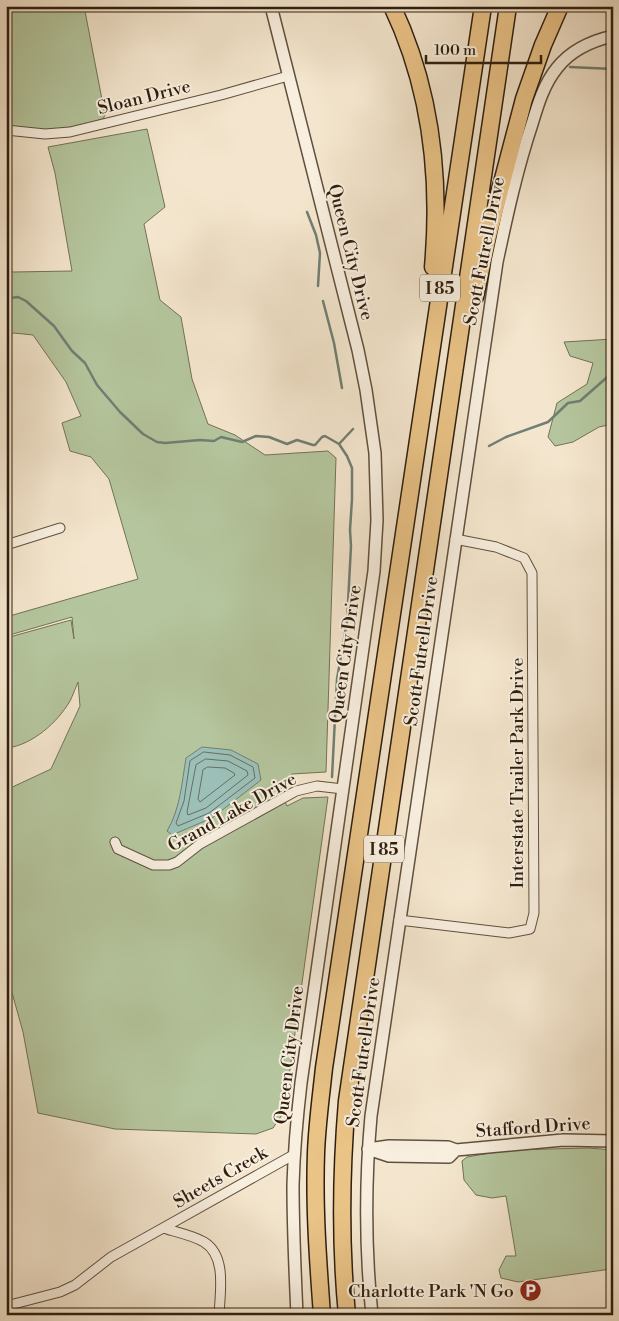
<svg xmlns="http://www.w3.org/2000/svg" width="619" height="1321" font-family="'Libre Bodoni',serif">
  <rect width="100%" height="100%" fill="#f4e6ce"/>
  <filter id="stains"><feTurbulence type="fractalNoise" baseFrequency=".004" numOctaves="4"/><feColorMatrix values="0 0 0 0 .2 0 0 0 0 .09 0 0 0 0 .02 0 0 0 .5 -.17"/></filter>
  <radialGradient id="worn" r=".72"><stop offset=".6" stop-color="#630" stop-opacity="0"/><stop offset="1" stop-color="#630" stop-opacity=".3"/></radialGradient>
  <path fill="#b5c69e" stroke="#727256" d="M6,6H84L105,115L103,119L72,128L46,131L6,126Z
    M147,129L165,207L144,224L160,300L181,317L192,379L208,424L235,435L265,455L328,451L336,458L326,772L292,774L280,791L287,806L303,798L328,797L284,1112L273,1128L256,1134L115,1129L38,1113L23,1032L6,971V790L51,769L80,706L78,682C75,689 73,695 70,701C57,723 33,744 8,748L6,744V638L71,620L74,639L72,617L6,636V617L138,579L109,479L91,457L70,451L62,423L81,416L66,382L33,335L14,333L6,336V269L13,272L72,271L55,173L48,147Z
    M613,339V424L599,427L573,442L555,446L548,437L557,403L587,384L593,363L570,356L564,342Z
    M589,1148L613,1150V1274L611,1269L518,1282L501,1278L499,1270L506,1256H516L506,1196L492,1198L476,1195L464,1180L462,1161L467,1157L508,1150Z"/>
  <path fill="#9cc0b8" stroke="#707f74" d="M202,747L231,750L258,764L261,780L212,818L172,835L167,831C180,810 182,782 186,758Z"/>
  <g fill="none" stroke-linecap="round" stroke-linejoin="round">
    <path stroke="#656f64" stroke-width="1" d="M204,752L230,755L253,767L255,778L209,813L178,826L176,823L184,801L190,761Z
      M206,759L228,761L247,771L248,775L206,808L188,815L187,812L196,765Z
      M208,767L225,768L234,773L235,775L200,802L198,799L203,770Z"/>
    <path stroke="#707f74" stroke-width="2.5" d="M570,67L613,69
      M307,212L316,235L320,253L318,286
      M10,298L18,297L26,301L54,326L72,351L85,363L97,385L120,412L143,434L157,442L165,443L200,440L214,441L221,437L242,442L256,436L269,437L287,444L297,440L313,445H315L322,437L325,436L339,444L347,456L352,468V499L350,530L351,546L347,622L337,679L332,777
      M323,301L334,343L342,388
      M339,444L353,429
      M489,446L506,437L548,422L568,403L580,401L613,372"/>
    <defs>
      <path id="minor" d="M6,130L45,134L70,132L221,95L288,76
        M6,545L60,528
        M115,842L118,849L153,865H169L177,862L200,844L296,791L317,786L343,789
        M399,920L509,933L530,929L534,913L532,573L524,558L496,547L455,539
        M163,1228L295,1154
        M6,1306L60,1292L75,1285L111,1257L163,1228C176,1232 192,1235 204,1242C227,1256 220,1292 219,1315"/>
      <path id="tertiary" d="M271,6L358,350L366,390L375,453L377,520L374,571L301,1083C297,1117 294,1151 293,1185C293,1228 295,1272 297,1315
        M389,1146L448,1147L456,1150L449,1157L389,1156L368,1149Z
        M456,1150L563,1140L613,1141
        M372,1315C365,1248 365,1183 371,1116L497,262C507,215 517,169 532,124C538,104 544,84 557,68C571,50 591,41 613,36"/>
      <path id="motorway" d="M392,6C431,88 441,178 433,267
        M475,297L488,236L524,99L543,45L560,6
        M322,1315C318,1261 314,1207 316,1153C317,1125 321,1096 324,1068L483,6
        M347,1315C340,1243 341,1172 347,1101L508,6"/>
    </defs>
    <use href="#minor" stroke="#60503f" stroke-width="11"/>
    <use href="#tertiary" stroke="#60503f" stroke-width="14"/>
    <use href="#motorway" stroke="#2e1e0f" stroke-width="19"/>
    <use href="#minor" stroke="#f8efdf" stroke-width="9"/>
    <use href="#tertiary" stroke="#f8efdf" stroke-width="11"/>
    <use href="#motorway" stroke="#eac387" stroke-width="16"/>
  </g>
  <defs>
    <symbol id="parking-disc" viewBox="-11 -11 22 22"><circle r="9.5" fill="#8f2418" stroke="#f8efdf"/><path d="M-3.5-5.5H1a3.5 3.5 0 0 1 0 7H-1V5.5H-3.5ZM-1-3.4V-.6H.8a1.4 1.4 0 0 0 0-2.8Z" fill="#fff"/></symbol>
  </defs>
  <g fill-rule="evenodd">
    <use href="#parking-disc" x="518" y="1278" width="25" height="25"/>
  </g>
  <g text-anchor="middle" stroke-width="4" stroke-linejoin="round" paint-order="stroke">
    <g fill="#f8efdf" stroke="#6b5d4d" stroke-width="1">
      <rect x="420" y="274.5" width="40" height="27" rx="4"/>
      <rect x="364" y="835.5" width="40" height="27" rx="4"/>
    </g>
    <g font-size="16" font-weight="bold" fill="#2e1e0f">
      <text x="440" y="294">I 85</text>
      <text x="384" y="855">I 85</text>
    </g>
    <g font-size="18" fill="#2e1e0f" stroke="#f8efdf">
      <text transform="translate(144 97) rotate(-14)" y="6">Sloan Drive</text>
      <text transform="translate(484 251) rotate(-79)" y="6">Scott Futrell Drive</text>
      <text transform="translate(351 252) rotate(76)" y="6">Queen City Drive</text>
      <text transform="translate(421 651) rotate(-82)" y="6">Scott Futrell Drive</text>
      <text transform="translate(345 654) rotate(-82)" y="6">Queen City Drive</text>
      <text transform="translate(517 773) rotate(-90)" y="6">Interstate Trailer Park Drive</text>
      <text transform="translate(232 812) rotate(-29)" y="6">Grand Lake Drive</text>
      <text transform="translate(363 1052) rotate(-82)" y="6">Scott Futrell Drive</text>
      <text transform="translate(289 1055) rotate(-83)" y="6">Queen City Drive</text>
      <text transform="translate(533 1127) rotate(-4)" y="6">Stafford Drive</text>
      <text transform="translate(220 1177) rotate(-30)" y="6">Sheets Creek</text>
    </g>
    <g font-size="18" fill="#2e1e0f" stroke="#f8efdf" text-anchor="end">
      <text x="514" y="1297">Charlotte Park 'N Go</text>
    </g>
  </g>
  <rect width="619" height="1321" fill="none" stroke="#f4e6ce" stroke-width="25"/>
  <rect x="8" y="8" width="604" height="1306" fill="none" stroke="#2e1e0f" stroke-width="2.5"/>
  <rect x="12" y="12" width="594" height="1296" fill="none" stroke="#2e1e0f"/>
  <path d="M426 55v8h115v-8" fill="none" stroke="#2e1e0f" stroke-width="2.5"/>
  <text x="434" y="55" font-size="15" fill="#2e1e0f" stroke="#f8efdf" stroke-width="4" paint-order="stroke">100 m</text>
  <rect width="100%" height="100%" filter="url(#stains)"/>
  <rect width="100%" height="100%" fill="url(#worn)"/>
</svg>
